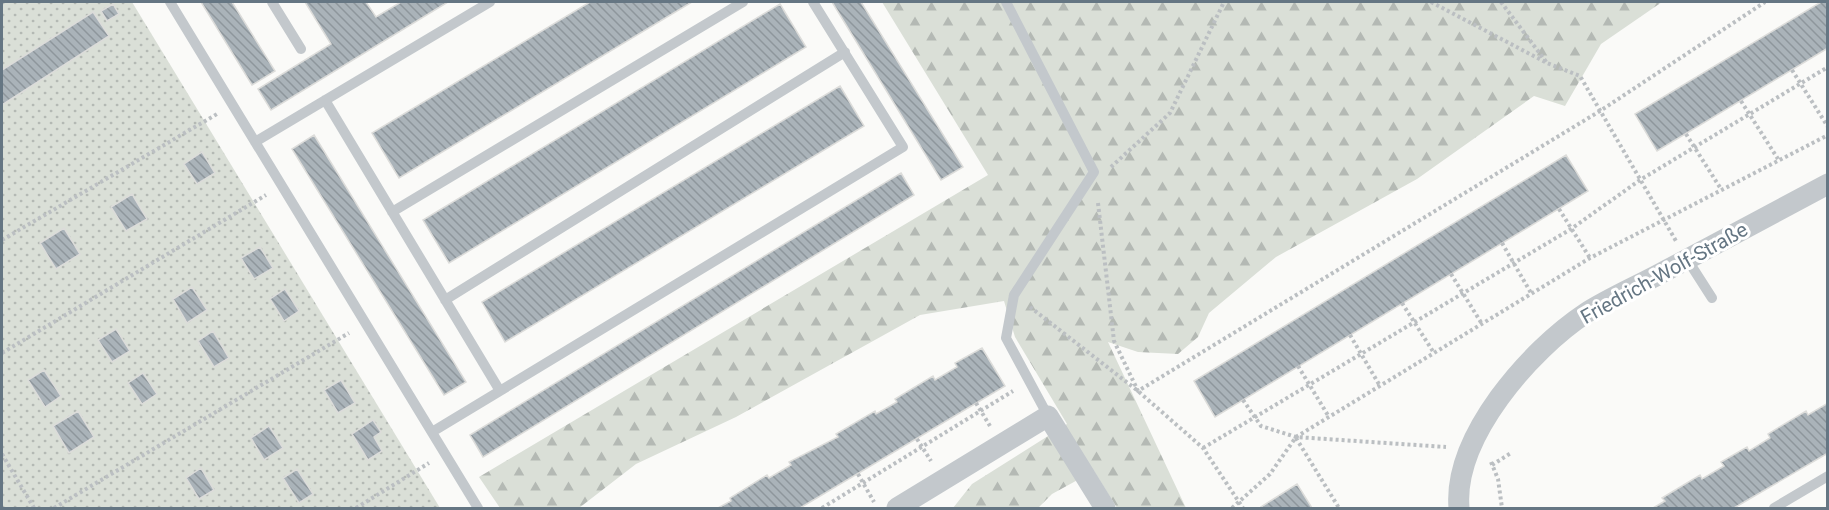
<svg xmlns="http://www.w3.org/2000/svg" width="1829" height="510" font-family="Roboto,sans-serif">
  <defs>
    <pattern id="forest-firs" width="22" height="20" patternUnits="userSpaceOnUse" patternTransform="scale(1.5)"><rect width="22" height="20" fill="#dadfd7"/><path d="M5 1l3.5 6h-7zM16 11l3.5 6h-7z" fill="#b4b9b4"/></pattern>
    <pattern id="garden-dots" width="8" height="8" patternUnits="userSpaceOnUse" patternTransform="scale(1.5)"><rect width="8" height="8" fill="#dadfd7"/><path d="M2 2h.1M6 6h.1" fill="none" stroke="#b4b9b4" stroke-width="1.8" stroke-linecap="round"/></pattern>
    <pattern id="building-back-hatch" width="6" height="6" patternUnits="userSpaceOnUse" patternTransform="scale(1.5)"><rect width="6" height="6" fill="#aab3b9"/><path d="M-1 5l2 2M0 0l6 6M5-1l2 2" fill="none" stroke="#8e969c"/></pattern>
  </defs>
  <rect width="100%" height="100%" fill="#fafaf8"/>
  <path fill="url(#forest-firs)" d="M882,2H1662L1601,44L1565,106L1534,96L1417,179L1276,257L1209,313L1198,337L1178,354L1138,352L1108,342L1186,508H1117L1094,471L1052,494L1038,508H953L972,484L1067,424L1015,337L1004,301L920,315L736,417L636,464L579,508H500L479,477L988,175Z"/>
  <path fill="url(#garden-dots)" d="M2,2H132L440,508H2Z"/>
  <path fill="url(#building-back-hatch)" stroke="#dcdcda" stroke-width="1.5" d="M201,2H232L275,71L252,85Z
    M305,2H366L376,17L401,2H448L271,110L258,89L331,44Z
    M590,2H692L399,178L372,133Z
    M832,2H861L963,167L941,180Z
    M1821,2H1828V48L1657,151L1635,114Z
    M113,4L119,14L107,21L101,11Z
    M780,4L806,47L449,263L423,220Z
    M93,12L109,36L2,105V70Z
    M840,86L864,126L505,342L482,302Z
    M314,135L466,382L444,395L292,149Z
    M202,152L215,173L197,184L184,164Z
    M1566,155L1588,191L1215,417L1194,381Z
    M901,173L914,195L483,457L470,435Z
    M132,194L147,219L126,231L111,207Z
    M64,228L80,254L56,269L40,243Z
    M260,247L273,268L254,279L241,258Z
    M192,287L207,310L187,323L173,299Z
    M285,289L299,311L284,321L270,299Z
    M116,329L130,351L112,362L98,340Z
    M213,331L229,358L214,367L198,341Z
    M982,348L1005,386L800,508H718L731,501L730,498L767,475L769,478L791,465L789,462L838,437L836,434L875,411L876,414L897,402L895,399L933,376L935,380L957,367L955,363Z
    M44,370L61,396L45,407L28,380Z
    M143,373L157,394L142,404L128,383Z
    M341,380L355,403L338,413L324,390Z
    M1828,403V453L1734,508H1653L1665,501L1662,498L1700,475L1702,479L1724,466L1721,462L1747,447L1749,451L1770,438L1768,434L1806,411L1808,415Z
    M78,411L94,437L69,453L53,426Z
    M373,420L381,432L374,437L382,451L368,460L352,434Z
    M269,426L283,448L264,460L251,438Z
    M201,468L214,490L199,499L186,478Z
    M297,469L313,494L299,503L283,478Z
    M1297,484L1312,508H1262L1261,507Z"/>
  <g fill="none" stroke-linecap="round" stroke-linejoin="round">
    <path stroke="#bbbfc2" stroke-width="4" stroke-dasharray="3 3" stroke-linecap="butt" d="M1431,2L1547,63L1580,76L1676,241
      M1501,2L1547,63L1501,2
      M1792,70L1828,127
      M1741,101L1778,159
      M1686,134L1721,189
      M1111,167L1170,113L1224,2
      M1098,203L1114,341L1138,391L1600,111L1765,2
      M1559,209L1590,258
      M2,240L217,114
      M1502,243L1531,293
      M1451,274L1482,324
      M1402,303L1434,353
      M1030,307L1138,391L1203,448L1243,508
      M1350,335L1380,386
      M2,353L266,195
      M1298,366L1329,417
      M1243,400L1261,426L1296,437L1446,447
      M976,403L990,426
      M1296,438L1339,508
      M917,439L931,461
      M1203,448L1571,229L1640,180L1828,67
      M2,454L34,508
      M1491,462L1498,479L1502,508
      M1492,465L1511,453
      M858,474L874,502
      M54,508L349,333
      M356,508L429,463
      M822,508L1013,391
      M1232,508L1270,474L1296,437L1590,258L1828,135"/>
    <path stroke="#c3c8cc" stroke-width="10" d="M170,2L478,508
      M272,2L301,49
      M1006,2L1094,172L1014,295L1006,338L1048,416
      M325,100L500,391
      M255,142L490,2
      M392,212L743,2
      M1687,259L1712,298
      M445,300L845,52
      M432,432L903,147L813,2
      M1774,508L1828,476"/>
    <path stroke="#c3c8cc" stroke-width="21" d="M897,508L1048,416L1105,508
      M1459,508C1453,437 1530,350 1586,313C1611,297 1640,285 1667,270C1720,242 1774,213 1828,184"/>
  </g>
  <g text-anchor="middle" stroke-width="6" stroke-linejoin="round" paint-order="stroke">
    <g font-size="20" fill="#657683" stroke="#fff">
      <text transform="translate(1664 273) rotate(-29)" y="7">Friedrich-Wolf-Straße</text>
    </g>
  </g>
  <rect width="1829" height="510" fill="none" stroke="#657683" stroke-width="6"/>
</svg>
